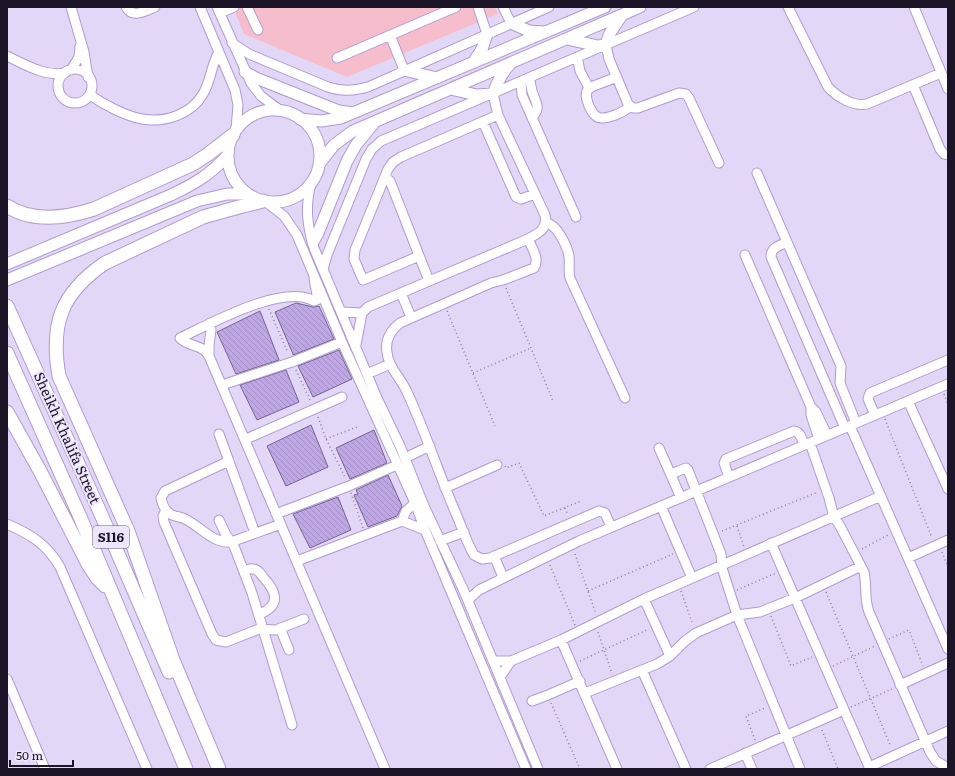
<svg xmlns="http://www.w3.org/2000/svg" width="955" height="776" font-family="Literata,serif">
  <defs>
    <pattern id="building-back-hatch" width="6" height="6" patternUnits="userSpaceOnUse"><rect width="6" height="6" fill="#bfa7e5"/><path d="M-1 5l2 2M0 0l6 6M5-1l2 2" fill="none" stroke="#a48fc4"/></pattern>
  </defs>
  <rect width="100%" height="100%" fill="#e3d7f8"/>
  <path fill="#f6becc" d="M233,7H495L498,14L347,77L244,34Z"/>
  <path fill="url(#building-back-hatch)" stroke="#766293" d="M296,303L313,307L319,306L334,339L293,355V354L275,312Z
    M260,311L279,360L236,374L217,332Z
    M339,350L352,379L313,397L298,366Z
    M286,370L299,402L257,420L240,385Z
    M311,425L328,467L286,486L267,446Z
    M374,430L387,463L350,479L336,448Z
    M388,475L402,506L397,516L368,527L354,495L358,494L356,490Z
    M338,497L351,530L310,548L293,514Z"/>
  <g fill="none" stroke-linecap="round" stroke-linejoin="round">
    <defs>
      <path id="minor" d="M71,7L84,52L88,77
        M126,7C133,19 145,11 155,7
        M200,7L235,90L238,105L236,129
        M217,7L251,83L261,96L281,111
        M247,7L258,30
        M478,7L487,34
        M503,7L511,23
        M788,7L828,87C837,97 854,107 867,104L941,73
        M914,7L948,89
        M220,13L234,7
        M390,35L404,70
        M232,43L249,54L328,87C342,92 354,91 368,87L549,7
        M606,45L609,59L628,104L633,108H638L679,93L686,94L689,98L719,163
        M7,56C24,64 45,77 65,73
        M577,57L580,71L589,88
        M337,58L456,7
        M58 86a17 17 0 1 1 34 0a17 17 0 1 1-34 0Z
        M71,70L79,57L80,46
        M617,77L591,87L587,91C585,96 587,100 589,106C591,109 592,114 596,116C603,122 625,112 630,106
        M530,78C530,82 531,86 532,91C535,101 542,108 532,117
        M521,82L522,95L576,217
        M913,85L940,149L944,154L948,155
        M90,95C103,104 125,116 142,119C164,123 191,115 203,94C211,81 211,65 219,52
        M483,122L516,197L521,199L535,194
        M757,173L841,366L840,383L856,423
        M385,177L390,181L429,281
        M311,183C305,207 307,225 314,248L377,398L400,446L424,506L463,589L538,769
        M266,202L284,216L297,235L342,342L415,503L425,530L526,769
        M546,223C557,224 567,246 569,256C570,264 568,271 570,278L625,398
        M528,239C532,248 540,259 534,268L503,280L491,283L400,323C391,330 385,340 387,352C388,367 401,378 407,392C426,433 439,475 457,516C462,528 467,543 474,555L482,559L490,558L599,511L605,513L611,527
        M787,242C779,246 771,247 771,257L845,428
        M745,255L811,407L816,412L827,435
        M419,256L363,280L354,259L355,250L388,169L393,162L401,157L498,115
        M323,269L327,255L366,159L372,149L381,141L694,7
        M314,276C314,284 318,293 317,300L314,301C283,283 210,324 180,338C188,347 203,344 209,356L385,769
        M401,293L411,317
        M341,312L362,313
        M356,345L362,313L368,307L528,239C539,233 548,229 545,215L498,115L493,94
        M209,356V345L211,330L210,323
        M367,374L390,364
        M222,385L292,362L342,342
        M908,401L948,489
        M811,407V415L819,439
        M875,415L868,399L870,393L948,360
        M850,426L948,649
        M219,434L255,533
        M246,439L342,397
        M810,443L829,498L834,517L840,526L864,572C867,586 864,599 869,612L930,752L936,761L948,768
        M659,448L681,498
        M405,458L430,446
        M229,461L165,491L161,498C162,503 164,509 168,512C172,517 179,516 185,519C200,526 213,544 231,542L281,524
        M671,474L686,468L688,470L721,554L722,568L737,615L800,769
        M729,477L724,463L726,459L794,431C801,432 802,440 804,445
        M445,488L497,465
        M661,506L692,578
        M166,510L163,516L164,522L212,634L216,640L226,642L259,629L276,630L304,619
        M276,514L349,486L397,465
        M219,520L226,535L234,546L252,593L292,725
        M402,521L406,511L415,503L419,506
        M7,524C30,534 47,544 60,567L147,769
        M440,541L464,532
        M771,543L870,769
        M494,556L503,577
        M908,558L948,540
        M297,561L402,521L425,530
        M244,571C247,570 250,568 253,569C258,569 261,574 263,577C277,592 281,605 260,614
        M644,599L670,656
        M468,600L479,590L579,541L948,384
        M280,628L289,650
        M561,640L617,769
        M493,661H511L561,640L644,599L881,496
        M642,670L686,769
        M500,677L511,661
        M7,679L45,769
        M900,685L948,663
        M585,693L657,664L670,656L685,641L696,633L737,615L760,612L795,598L861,566
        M532,701L548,695L580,681
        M745,753L752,769
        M869,767L948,731
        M710,769L844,710"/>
      <path id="major" d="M511,23L529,31L544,32
        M567,39L598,46L606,45V44L610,33L622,15
        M473,63L482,49L487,34
        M404,70L437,78
        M245,72L256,78L339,111L353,113
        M450,89L477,95L493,94C497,82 502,73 510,64
        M228 156a46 46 0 1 1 92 0a46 46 0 1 1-92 0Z
        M300,119L321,121L341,118L605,7
        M319,164L334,145L353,131L640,7
        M313,242L318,233L347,161L356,145L374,123
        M7,264L171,195C194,184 210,175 227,156
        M7,280L197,201L227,194H247"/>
      <path id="highway" d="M7,206C33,223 66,218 94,209L193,164L207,155L233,135
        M7,306L100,512L169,672
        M7,353L81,519L186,769
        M7,412L40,471L88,564L97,578L105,586
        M219,769L173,660L128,531L59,376C50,324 61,293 105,263L203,217L239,207L263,201"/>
    </defs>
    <use href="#minor" stroke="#af9bcf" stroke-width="11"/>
    <use href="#major" stroke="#af9bcf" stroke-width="13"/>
    <use href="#highway" stroke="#af9bcf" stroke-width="15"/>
    <path stroke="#887e98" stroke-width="1.5" stroke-dasharray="1 3" stroke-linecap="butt" d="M506,288L553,401
      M269,309L288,353
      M447,311L495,426
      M296,370L311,402
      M473,373L531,348
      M944,394L948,404
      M318,417L326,439L346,479
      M885,419L932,538
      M326,439L357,427
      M505,466L506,468L519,463L544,516L581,501
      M351,493L363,528
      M565,508L568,515
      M737,526L744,547
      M722,531L818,492
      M862,549L888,535
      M942,552L948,567
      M575,554L596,614
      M550,565L575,625
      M737,590L776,573
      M588,591L673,554
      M681,591L693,625
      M826,592L891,747
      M771,616L791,666L812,657
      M598,632L612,674
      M889,639L909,630L923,666
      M580,661L649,629
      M833,666L875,646
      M551,703L580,769
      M851,707L892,689
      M822,730L838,769
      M755,740L746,716L765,708"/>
    <use href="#minor" stroke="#fff" stroke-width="9"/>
    <use href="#major" stroke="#fff" stroke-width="11"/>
    <use href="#highway" stroke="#fff" stroke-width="13"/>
  </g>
  <g text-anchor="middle" stroke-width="4" stroke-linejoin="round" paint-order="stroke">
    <rect fill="#eee6fd" stroke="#5b5367" stroke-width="1" x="93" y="526" width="36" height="22" rx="3"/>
    <g font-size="13" font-weight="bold" fill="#1c1427">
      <text x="111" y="542">S116</text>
    </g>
    <g font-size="14" fill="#1c1427" stroke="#eee6fd">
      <text transform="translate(67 438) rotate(66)" y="5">Sheikh Khalifa Street</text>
    </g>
  </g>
  <rect width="955" height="776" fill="none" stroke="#1c1427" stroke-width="16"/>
  <path d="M10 760v6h63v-6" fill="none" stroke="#1c1427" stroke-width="2"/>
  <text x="16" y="760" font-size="12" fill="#1c1427" stroke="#eee6fd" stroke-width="3" paint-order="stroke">50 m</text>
</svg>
